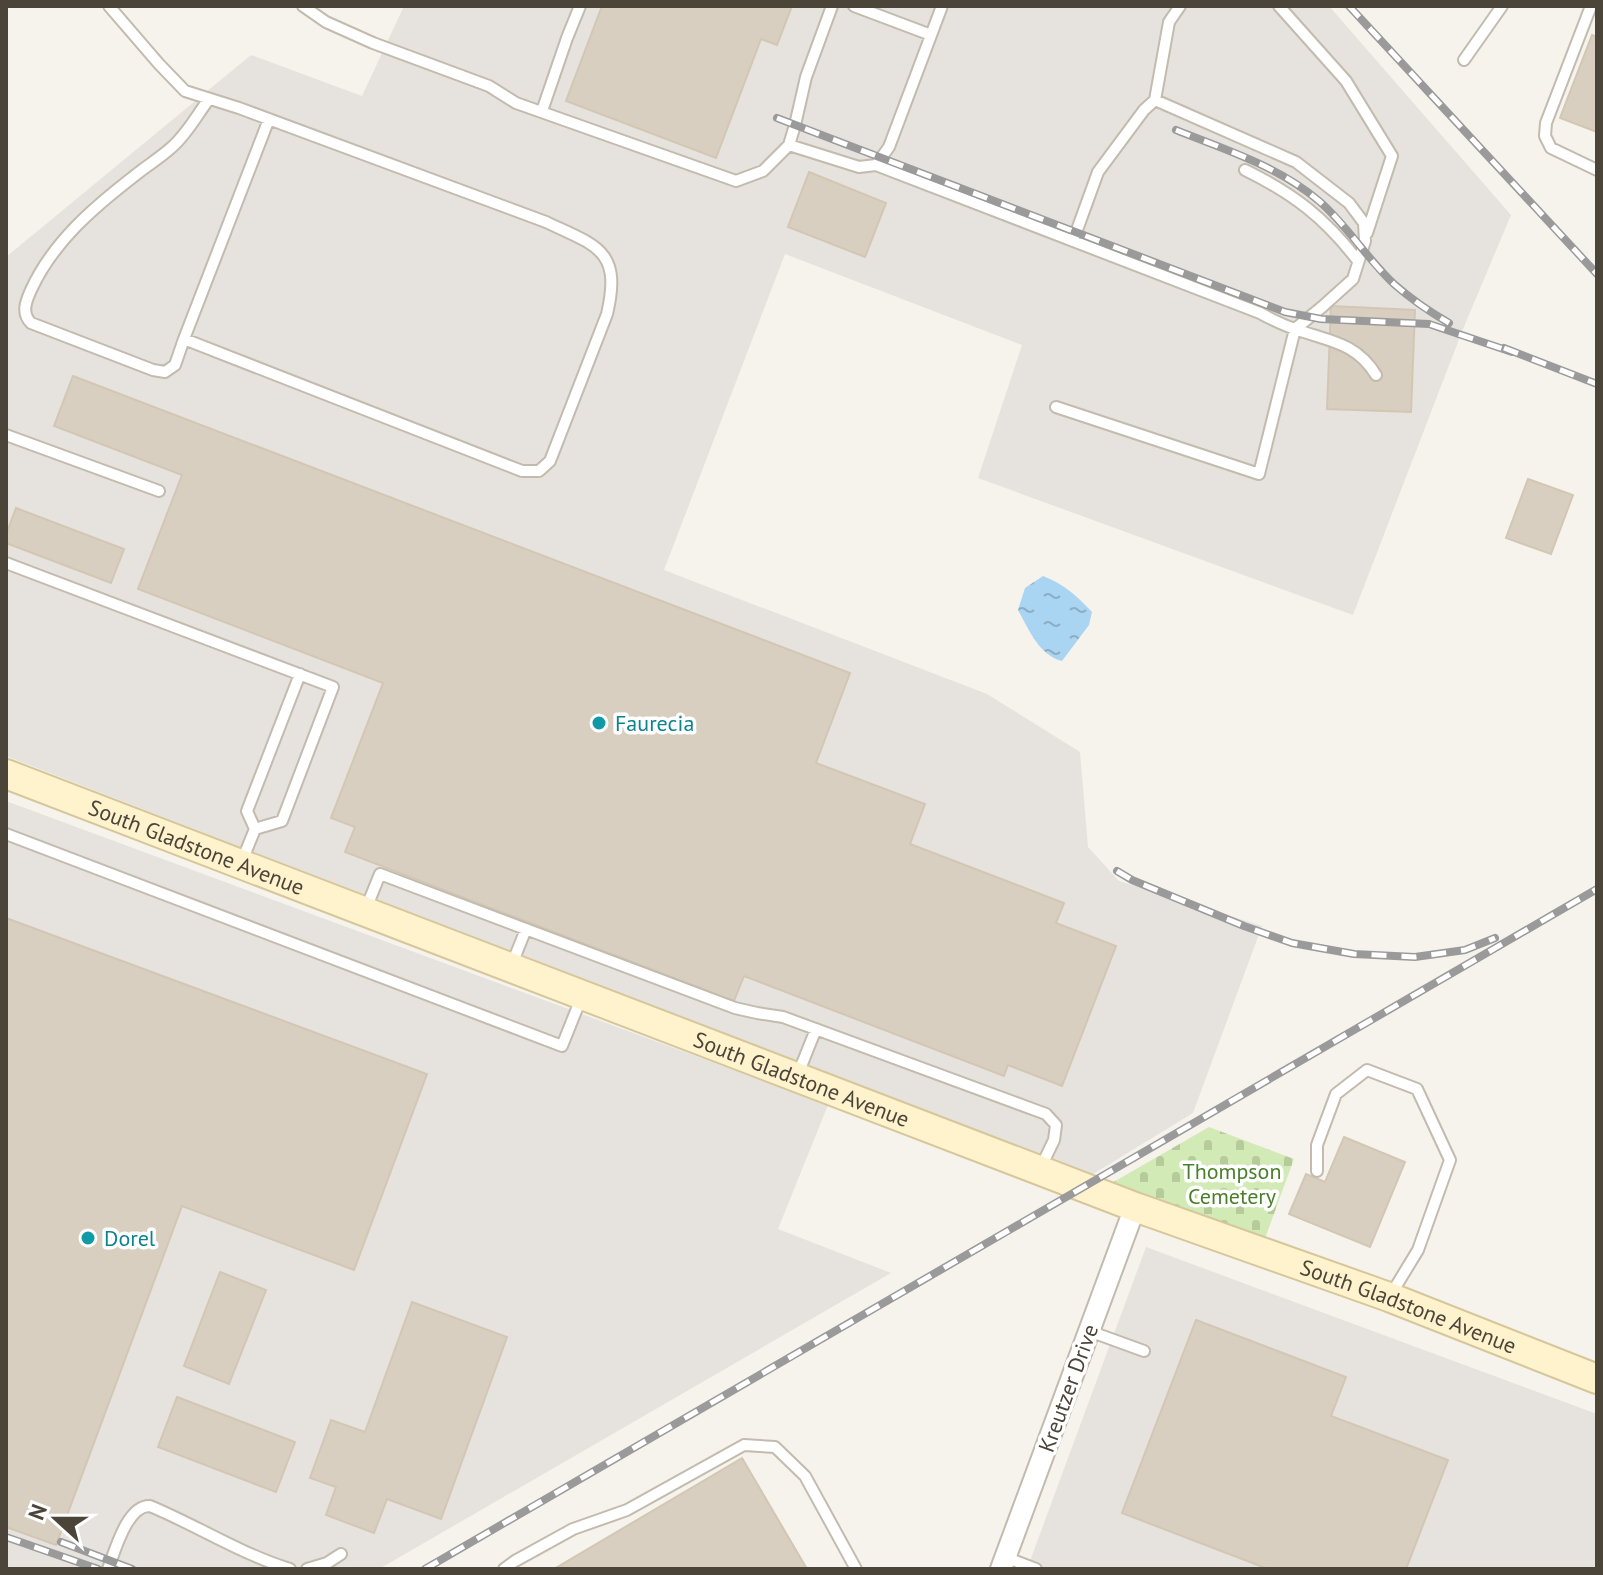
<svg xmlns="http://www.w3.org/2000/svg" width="1603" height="1575" font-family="'PT Sans',sans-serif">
  <defs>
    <pattern id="cemetery-stones" width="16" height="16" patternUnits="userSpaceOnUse" patternTransform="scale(2)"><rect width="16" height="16" fill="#d2eab5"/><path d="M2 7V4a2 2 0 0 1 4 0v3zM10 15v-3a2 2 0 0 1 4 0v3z" fill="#b6ca9c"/></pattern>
    <pattern id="water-ripples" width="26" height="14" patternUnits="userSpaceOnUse" patternTransform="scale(2)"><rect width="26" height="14" fill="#a9d4f2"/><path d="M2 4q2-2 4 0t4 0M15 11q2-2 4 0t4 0" fill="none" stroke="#8caec5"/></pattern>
  </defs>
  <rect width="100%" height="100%" fill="#f6f3ec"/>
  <path fill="#e6e2dd" d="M404,6H1329L1511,215L1463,329L1353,615L978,478L1022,345L785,254L664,570L987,694L1080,752L1088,847L1119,881L1262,926L1193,1113L1090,1176L6,756V257L251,55L362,96Z
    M6,801L828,1105L778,1229L891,1273L379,1569H6Z
    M1146,1247L1597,1414V1569H1027Z"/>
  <path fill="url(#cemetery-stones)" d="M1209,1127L1294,1159L1263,1244L1110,1184Z"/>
  <path fill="url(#water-ripples)" d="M1043,576C1064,584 1077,596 1092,612L1089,625L1062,661C1039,655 1029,630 1018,610L1025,588Z"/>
  <path fill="#d8cfc1" stroke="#d3c7b4" stroke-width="2" d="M602,6H792L777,45L761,39L716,158L566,101Z
    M1592,35L1597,37V132L1560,118Z
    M809,172L886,203L865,257L788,227Z
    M1331,306L1415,310L1411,412L1327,409Z
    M73,376L850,673L816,763L925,804L910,844L1064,903L1056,923L1116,946L1062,1086L1008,1065L1004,1076L744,976L734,1001L345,852L355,827L331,818L383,683L138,589L182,475L54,426Z
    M1528,479L1573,495L1551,554L1506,538Z
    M16,508L124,549L111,583L6,543V535Z
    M6,918L427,1074L354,1270L182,1206L56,1545L6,1527Z
    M1344,1137L1405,1162L1370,1247L1289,1214L1306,1174L1325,1182Z
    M220,1272L266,1290L229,1384L184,1366Z
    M412,1302L507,1337L441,1519L387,1499L374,1533L326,1515L336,1487L310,1478L331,1420L365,1432Z
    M1196,1320L1346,1377L1331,1416L1448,1460L1406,1569H1268L1122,1513Z
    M177,1397L295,1442L276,1492L158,1447Z
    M742,1458L807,1569H554Z"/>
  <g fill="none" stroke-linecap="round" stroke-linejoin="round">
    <defs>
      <path id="lane" d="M109,6L159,64L185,91L239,108L546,222C597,246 622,250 607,314L550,461L539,471H522L184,339L175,365L165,372L153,370L31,323C21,313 26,301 31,290C53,242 93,208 133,177C145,167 160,158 172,147C187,134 197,115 209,99
        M303,6L326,22L373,43L489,86L516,103L736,181L763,171L789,145L859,167L876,165L889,147L942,6
        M854,6L931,35
        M1279,6L1346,81L1392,156L1367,233
        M1591,6L1546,123L1545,136L1551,148L1597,170
        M1464,60L1502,6
        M542,111L567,38L580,6
        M789,145L795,125L806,77L832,6
        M876,165L1260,313C1271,319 1283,325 1295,329C1328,341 1356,342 1376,375
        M1245,170C1294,194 1325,218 1358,261
        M1073,241L1098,172L1144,110L1155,100L1169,22L1180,6
        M184,339L269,119
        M1056,407L1259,474L1295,329L1322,307L1353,279L1365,241L1364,223L1349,203L1296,162L1155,100
        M6,435L159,491
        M6,563L333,687L282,821L255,829L242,861
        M255,829L247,811L300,674
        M6,834L562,1046L582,996
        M365,911L380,874L735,1008L757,1013L783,1017L1046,1114L1056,1125L1054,1140L1041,1167
        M512,964L526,929
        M798,1074L816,1029
        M1317,1171V1145L1336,1094L1367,1070L1417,1089L1450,1160L1418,1250L1390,1296
        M1089,1331L1144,1351
        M1005,1557L1036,1569
        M108,1569C115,1551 127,1505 150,1506C198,1526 241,1554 290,1569
        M307,1569L327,1563L341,1554
        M504,1569L515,1561L573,1529L627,1510L744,1445L775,1447L805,1476L856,1569"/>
      <path id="street" d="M1001,1569L1135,1207"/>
      <g id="secondary">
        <path id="s1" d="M6,774L1135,1207L1389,1297L1597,1379"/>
      </g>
    </defs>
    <use href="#lane" stroke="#c2bbae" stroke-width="14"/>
    <use href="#street" stroke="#c2bbae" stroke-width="24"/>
    <use href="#secondary" stroke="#d6c79b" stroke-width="32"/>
    <use href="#lane" stroke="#fff" stroke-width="10"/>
    <use href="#street" stroke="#fff" stroke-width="20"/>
    <use href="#secondary" stroke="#fff3cd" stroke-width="28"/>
    <defs>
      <path id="rail" d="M1349,6L1597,274
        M777,118L1285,312L1321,319L1429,324L1512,352
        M1176,130C1226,150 1278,166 1319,201C1347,225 1367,259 1394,284C1411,299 1430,312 1449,323
        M1504,348L1597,384
        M1117,871L1132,880L1244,926L1292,943L1354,954L1415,957L1465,950L1495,938
        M6,1537L98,1569
        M61,1542L132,1569
        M425,1569L1597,889"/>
    </defs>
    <use href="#rail" stroke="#9a9a9a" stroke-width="8"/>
    <use href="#rail" stroke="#fff" stroke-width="5" stroke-dasharray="15" stroke-linecap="butt"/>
  </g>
  <g fill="#0f9aa8" stroke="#fff" stroke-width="3">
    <circle cx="599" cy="723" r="8"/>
    <circle cx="88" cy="1238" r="8"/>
  </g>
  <g text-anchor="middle" stroke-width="7" stroke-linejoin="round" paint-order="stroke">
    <g font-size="22" fill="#0d838f" stroke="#fff" text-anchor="start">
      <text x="615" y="731">Faurecia</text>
      <text x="104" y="1246">Dorel</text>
    </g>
    <g font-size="22" fill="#4b4439" stroke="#fff">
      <text dy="8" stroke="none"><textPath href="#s1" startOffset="204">South Gladstone Avenue</textPath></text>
      <text dy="8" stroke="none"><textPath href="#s1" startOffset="852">South Gladstone Avenue</textPath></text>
      <text dy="8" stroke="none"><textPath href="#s1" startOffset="1500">South Gladstone Avenue</textPath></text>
      <text transform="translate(1068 1388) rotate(-70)" y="8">Kreutzer Drive</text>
    </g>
    <g font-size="22" fill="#4a7f2a" stroke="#fff">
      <text x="1232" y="1179">Thompson<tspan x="1232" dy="25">Cemetery</tspan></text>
    </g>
  </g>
  <rect width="1603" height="1575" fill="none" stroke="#4b4439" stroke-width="16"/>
  <g transform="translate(56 1519) rotate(291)" stroke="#ffffff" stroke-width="6" paint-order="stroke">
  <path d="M0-6L14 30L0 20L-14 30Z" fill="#4b4439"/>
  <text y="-12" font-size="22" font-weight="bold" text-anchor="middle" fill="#4b4439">N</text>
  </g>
</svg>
